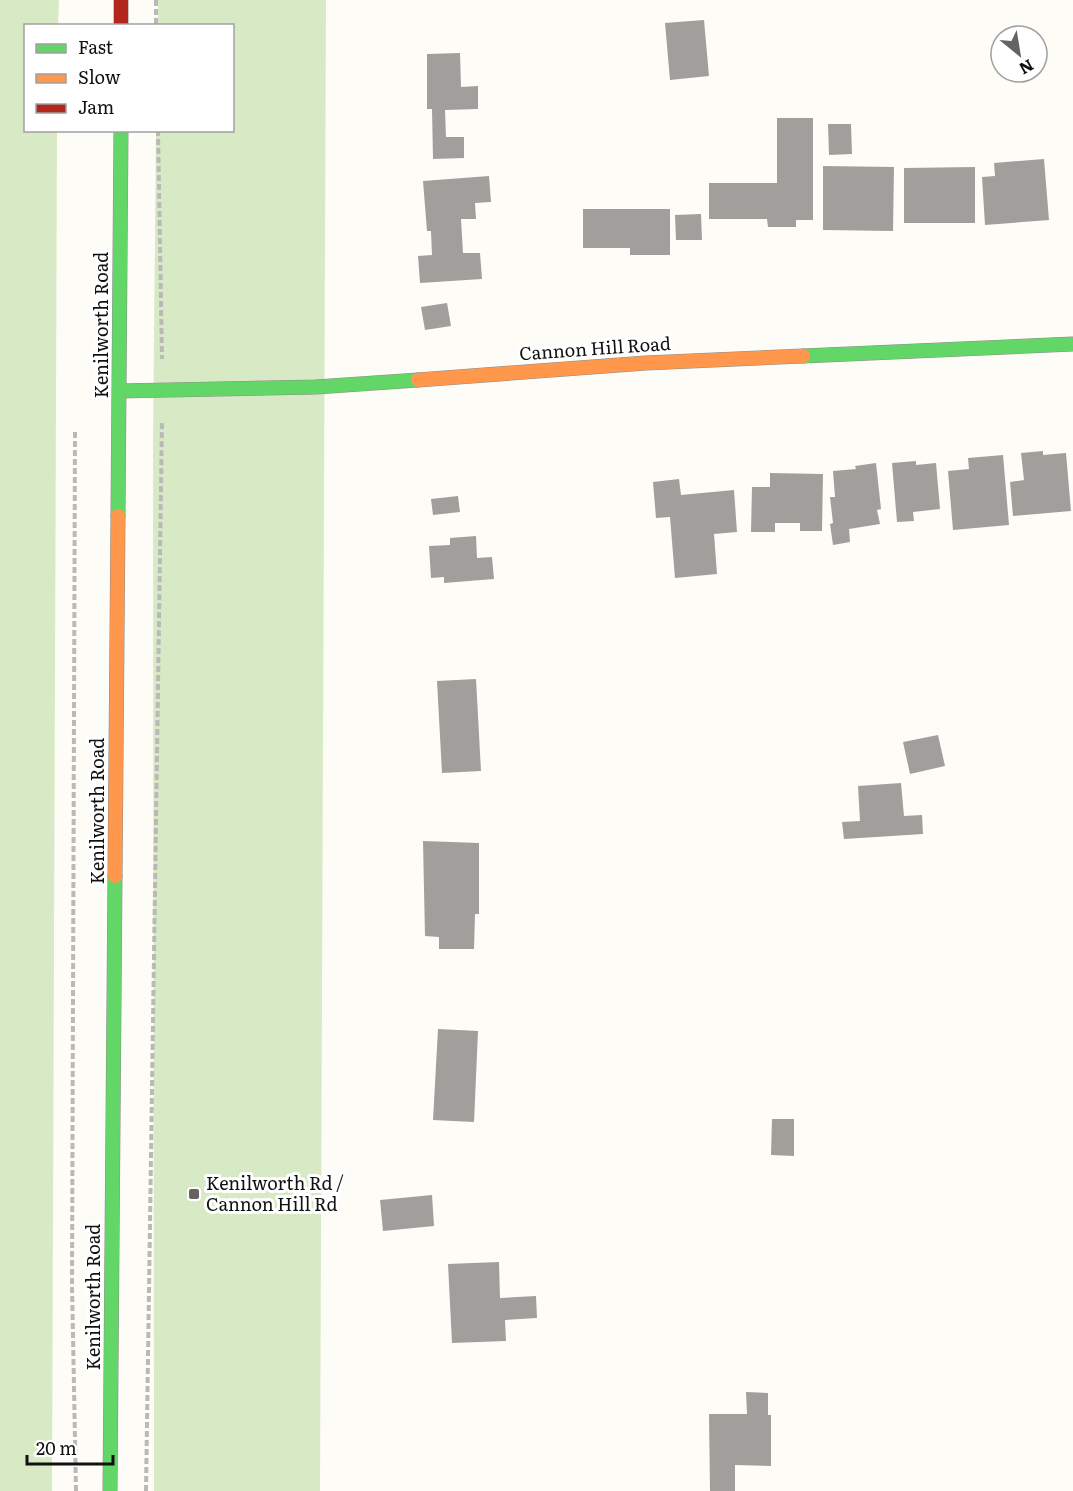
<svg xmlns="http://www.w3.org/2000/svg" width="1073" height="1491" font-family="Literata,serif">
  <rect width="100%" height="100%" fill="#fdfcf7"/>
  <path fill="#d8eac5" d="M0,0H59L58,25L26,26V130L57,131L52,1491H0Z
    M158,0H326L320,1491H154L153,443L156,131L232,130V26L158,25Z"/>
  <path fill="#a19f9c" d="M704,20L709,76L670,80L665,23Z
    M460,53L461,87L478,86V109L445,110L446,137H464V158L433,159L432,109H427V54Z
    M777,118H813V220H796V227H768L767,219H709V183H777Z
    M828,124H851L852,154L829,155Z
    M1044,159L1049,220L985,225L982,177L995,176L994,163Z
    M823,166L894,167L893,231L823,230Z
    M975,167V223H904V168Z
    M489,176L491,202L475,203L476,219H461L463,253H480L482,279L420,283L418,256L432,255L431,231H427L423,181Z
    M583,209H670V255H630V248H583Z
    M701,214L702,240H676L675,215Z
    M447,303L451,326L425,330L421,307Z
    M1043,451V455L1066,453L1071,511L1013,516L1010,482L1024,480L1021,453Z
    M1003,455L1009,525L953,530L948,471L969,469L968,458Z
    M916,461V465L936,463L940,509L913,512L914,521L897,522L892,463Z
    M876,463L881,509L877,510L880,524L849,529L850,542L833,545L830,524L833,523L830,497H835L833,471L856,469L855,466Z
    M770,473L823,474L822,531H800V523H775V532H751L752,487H770Z
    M679,479L681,495L734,490L737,532L714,534L717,574L675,578L670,517L656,518L653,482Z
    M458,496L460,512L433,515L431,499Z
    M476,536L477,558L492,557L494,579L444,583V577L431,578L429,546L450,545V538Z
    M476,679L481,771L442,773L437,681Z
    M938,735L945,766L910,774L903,742Z
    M901,783L904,816L922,815L923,834L844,839L842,822L860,821L858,786Z
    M423,841L479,843V914H475L474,949H439V937L425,936Z
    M438,1029L478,1031L474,1122L433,1120Z
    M772,1119H794V1156L771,1155Z
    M432,1195L434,1226L383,1231L380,1200Z
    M499,1262L500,1298L536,1296L537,1318L505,1320L506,1341L452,1343L448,1264Z
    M746,1392L768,1393V1415H771V1466L735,1465V1491H710L709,1414H747Z"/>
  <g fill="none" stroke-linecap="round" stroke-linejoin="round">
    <defs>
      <path id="fast" d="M803,356L1073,344
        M119,391L316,387L418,380
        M118,516L121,130
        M110,1491L115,876"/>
      <path id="slow" d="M418,380L646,363L803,356
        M115,876L118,516"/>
      <path id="jam" d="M121,0V26"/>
    </defs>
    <use href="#fast" stroke="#8e8d8b" stroke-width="15"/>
    <use href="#slow" stroke="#8e8d8b" stroke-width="15"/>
    <use href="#jam" stroke="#8e8d8b" stroke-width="15"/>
    <path stroke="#b9b9b8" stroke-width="4" stroke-dasharray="6 3" stroke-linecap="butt" d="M156,0V26
      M158,130L162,359
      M75,432L72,1284L76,1491
      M146,1491L162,421"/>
    <use href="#fast" stroke="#63d668" stroke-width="14"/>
    <use href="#slow" stroke="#ff974d" stroke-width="14"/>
    <use href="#jam" stroke="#b3261e" stroke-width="14"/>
  </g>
  <rect fill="#646362" stroke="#fff" stroke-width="2" x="188" y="1188" width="12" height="12" rx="3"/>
  <g text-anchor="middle" stroke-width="6" stroke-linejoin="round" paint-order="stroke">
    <g font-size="18" fill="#111" stroke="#fff">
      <text transform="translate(102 325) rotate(-90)" y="6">Kenilworth Road</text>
      <text transform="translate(595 349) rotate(-4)" y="6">Cannon Hill Road</text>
      <text transform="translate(98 811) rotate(-90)" y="6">Kenilworth Road</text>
      <text transform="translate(94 1297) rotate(-90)" y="6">Kenilworth Road</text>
    </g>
    <g font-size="18" fill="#111" stroke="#fff" text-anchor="start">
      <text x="206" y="1190">Kenilworth Rd /<tspan x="206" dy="21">Cannon Hill Rd</tspan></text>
    </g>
  </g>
  <rect x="24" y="24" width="210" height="108" fill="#ffffff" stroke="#a0a0a0" stroke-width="1.5"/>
  <rect x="36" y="44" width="30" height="9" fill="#63d668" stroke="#a0a0a0" stroke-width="1.5"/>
  <text x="78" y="54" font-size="18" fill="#111111">Fast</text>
  <rect x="36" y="74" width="30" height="9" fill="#ff974d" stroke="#a0a0a0" stroke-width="1.5"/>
  <text x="78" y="84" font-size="18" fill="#111111">Slow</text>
  <rect x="36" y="104" width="30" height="9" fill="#b3261e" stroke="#a0a0a0" stroke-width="1.5"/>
  <text x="78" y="114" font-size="18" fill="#111111">Jam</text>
  <g transform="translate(1019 54) rotate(150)"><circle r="28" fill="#ffffff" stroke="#a0a0a0" stroke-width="1.5"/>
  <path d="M0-4.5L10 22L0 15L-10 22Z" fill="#646362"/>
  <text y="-9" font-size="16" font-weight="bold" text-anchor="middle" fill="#111111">N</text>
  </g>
  <path d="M27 1455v9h86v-9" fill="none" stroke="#111111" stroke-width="3"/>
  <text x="36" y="1455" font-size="18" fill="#111111" stroke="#ffffff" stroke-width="4.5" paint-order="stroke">20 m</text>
</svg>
